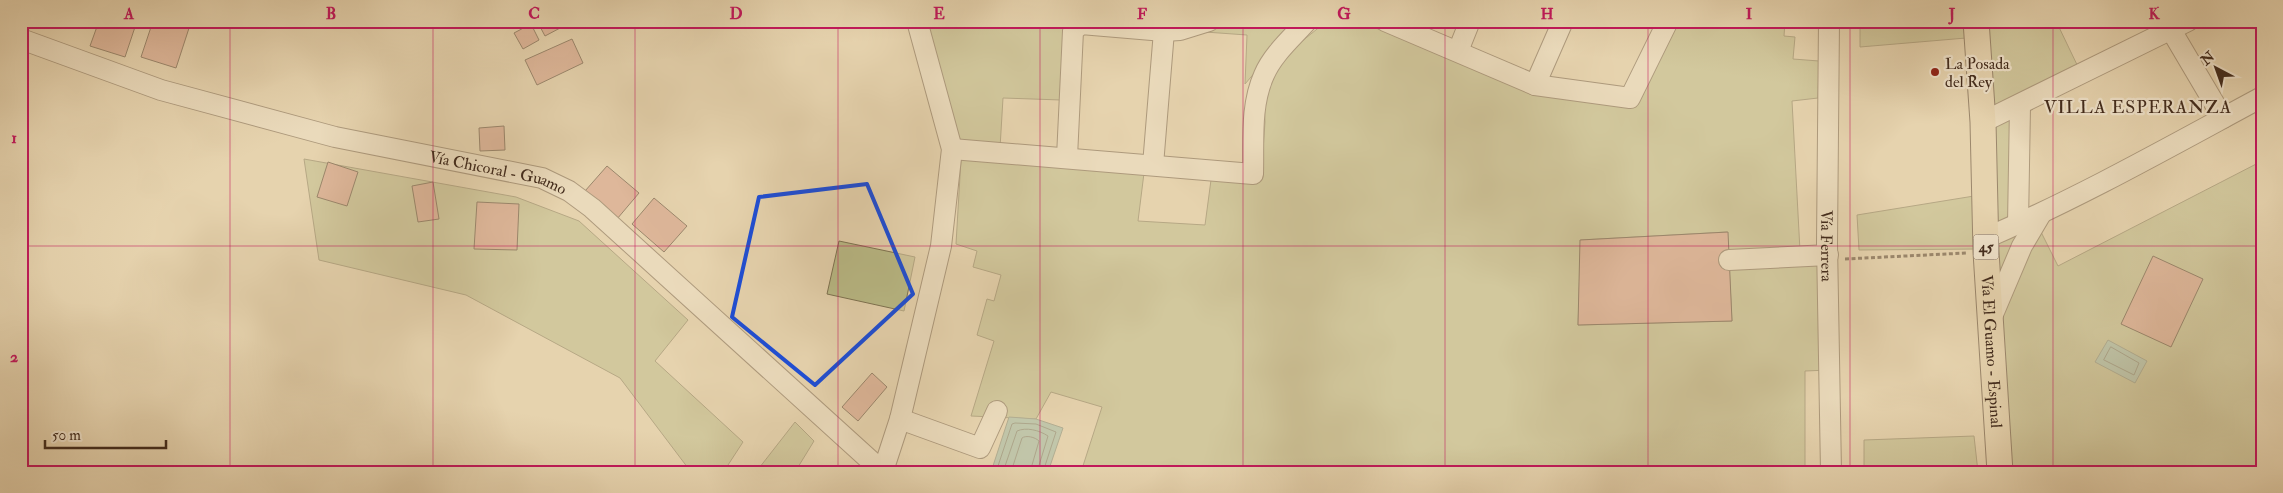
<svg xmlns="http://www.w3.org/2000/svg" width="2283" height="493" font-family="'IM FELL Double Pica',serif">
  <rect width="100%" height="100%" fill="#e6d3ae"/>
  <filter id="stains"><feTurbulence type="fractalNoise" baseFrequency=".004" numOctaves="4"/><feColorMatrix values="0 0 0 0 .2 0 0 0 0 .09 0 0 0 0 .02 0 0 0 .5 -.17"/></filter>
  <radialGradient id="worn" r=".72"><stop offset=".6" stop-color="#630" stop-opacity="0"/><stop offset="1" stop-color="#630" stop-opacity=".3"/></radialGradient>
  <path fill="#babb87" stroke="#7e7352" d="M924,21H1076L1061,100L1003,98L1000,148L957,144Z
    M1237,21H1299L1245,84L1247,35L1205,32Z
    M1327,21H1375L1535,91L1631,103L1672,21H1785L1784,36L1795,37L1793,59L1819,61L1818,98L1792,101L1800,251L1729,254L1727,232L1581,240L1578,325L1732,321L1729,265L1824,260L1829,370L1805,371V472H1081L1102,407L1051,392L1036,419L971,416L994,341L977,335L987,299L994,301L1001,275L973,267L977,251L956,244L961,159L1144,173L1138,221L1205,225L1211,180H1261L1265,122L1264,99L1272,76L1291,50Z
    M1860,21H1966V38L1860,47Z
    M1981,21H2056L2081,73L1989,114Z
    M2016,113L2011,220L1990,228L1989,125Z
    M304,159L516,197L579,221L688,320L655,361L743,442L728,465L736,472H691L620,378L466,295L319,260Z
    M2262,161V472H2011L1996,325L2038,226L2058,266Z
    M1974,196L1978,249L1859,250L1857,215Z
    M2031,223L1994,302L1992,244Z
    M839,241L915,257L904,311L827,294Z
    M795,422L814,441L795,472H756Z
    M1974,436L1978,472H1864V440Z"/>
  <path fill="#97b8a7" stroke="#75806f" d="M2108,340L2147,361L2135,383L2095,362Z
    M1009,417L1036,419L1063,428L1048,472H991Z"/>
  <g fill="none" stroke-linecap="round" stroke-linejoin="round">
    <path stroke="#6c7262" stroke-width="1" d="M2111,347L2139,363L2134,375L2104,360Z
      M996,472L1012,424L1015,423L1036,424L1056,432L1043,472
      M1003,472L1017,431C1026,427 1039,430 1048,436L1037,472
      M1011,472L1022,438C1026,435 1035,437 1039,441L1030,472"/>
  </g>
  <path fill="#d59680" stroke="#422b1c" d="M99,21H137L125,57L90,46Z
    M153,21L191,22L176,68L141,57Z
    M537,21H558L562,27L545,36Z
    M531,24L539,40L523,49L514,33Z
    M572,39L583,63L537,85L525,60Z
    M504,126L505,150L480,151L479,128Z
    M328,162L358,172L347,206L317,197Z
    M607,166L639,193L617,219L585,191Z
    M433,182L439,219L418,222L412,186Z
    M654,198L687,226L664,252L632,224Z
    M477,202L519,204L517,250L474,249Z
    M1728,232L1732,321L1578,325L1580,240Z
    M2153,256L2203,279L2171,347L2121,324Z
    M872,373L887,387L858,421L842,407Z"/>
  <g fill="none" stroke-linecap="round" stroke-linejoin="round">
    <defs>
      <g id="minor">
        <path d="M1385,21L1535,85L1630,98L1668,21"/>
        <path id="s1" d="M1829,21L1827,243L1831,472"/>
        <path d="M2171,30L2223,118"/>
        <path id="s2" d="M21,39L161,90L335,137L542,178L569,191L592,208L883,472"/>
        <path d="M1458,51L1470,21"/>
        <path d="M1535,85L1563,21"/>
        <path d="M1983,122L2188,21"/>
        <path d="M952,149L1253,174C1254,142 1250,106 1264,75C1273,54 1292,38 1307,21"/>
        <path d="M1067,157L1073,31L1081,24L1164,31L1180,30L1209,21"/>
        <path d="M1153,165L1164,31"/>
        <path d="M2018,224L2020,106"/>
        <path d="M1986,238C2081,197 2171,146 2262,97"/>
        <path d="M1729,260L1828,255"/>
        <path d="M1991,319L2022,246L2041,214"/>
        <path d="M900,419L980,448L997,411"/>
        <path d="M883,471L900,419L941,246L952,149L917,21"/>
      </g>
      <g id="major">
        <path id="s3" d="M1976,21L1983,122L1986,252L2000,472"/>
      </g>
    </defs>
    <use href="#minor" stroke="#6b5540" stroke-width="22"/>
    <use href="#major" stroke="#422b1c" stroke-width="27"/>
    <path stroke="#422b1c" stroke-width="3" stroke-dasharray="4 2.5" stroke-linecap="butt" d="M1845,259L1966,253"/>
    <use href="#minor" stroke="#efe2ca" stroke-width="20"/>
    <use href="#major" stroke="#e6d3ae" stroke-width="25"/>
  </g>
  <path d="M0 0H2283V493H0ZM867,184L913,294L815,385L732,317L759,197Z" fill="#e6d3ae" fill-opacity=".55" fill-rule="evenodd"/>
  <path fill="none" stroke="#1d4ed8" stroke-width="4" stroke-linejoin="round" d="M867,184L913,294L815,385L732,317L759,197Z"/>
  <path fill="none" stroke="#c2185b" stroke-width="1" stroke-opacity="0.55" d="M230,21V472M433,21V472M635,21V472M838,21V472M1040,21V472M1243,21V472M1445,21V472M1648,21V472M1850,21V472M2053,21V472M21,246H2262"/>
  <circle fill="#8f2418" stroke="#efe2ca" stroke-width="2" cx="1935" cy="72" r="5"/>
  <g text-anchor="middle" stroke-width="4.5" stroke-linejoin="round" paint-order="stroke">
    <rect fill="#efe2ca" stroke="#766250" stroke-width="1" x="1973.5" y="234.5" width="25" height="25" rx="4"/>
    <g font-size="15" font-weight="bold" fill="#422b1c">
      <text x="1986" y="252">45</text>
    </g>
    <g font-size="16" fill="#422b1c" stroke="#efe2ca" text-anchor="start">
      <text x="1945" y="69">La Posada<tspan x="1945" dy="18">del Rey</tspan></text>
    </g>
    <g font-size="16" fill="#422b1c" stroke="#efe2ca">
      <text dy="6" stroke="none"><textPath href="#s2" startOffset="496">Vía Chicoral - Guamo</textPath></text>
      <text dy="6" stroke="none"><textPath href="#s1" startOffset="225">Vía Ferrera</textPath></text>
      <text dy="6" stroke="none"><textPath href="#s3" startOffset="331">Vía El Guamo - Espinal</textPath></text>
    </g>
    <g font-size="18" letter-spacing="1" fill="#422b1c" stroke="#efe2ca">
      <text x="2138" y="113">VILLA ESPERANZA</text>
    </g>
  </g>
  <rect width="2283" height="493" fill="none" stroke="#e6d3ae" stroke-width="55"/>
  <g transform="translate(2216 68) rotate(319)" stroke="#efe2ca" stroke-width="4" paint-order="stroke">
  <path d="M0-4L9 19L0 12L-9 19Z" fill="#422b1c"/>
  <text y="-8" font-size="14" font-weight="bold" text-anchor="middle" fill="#422b1c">N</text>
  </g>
  <path d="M45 440v8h121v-8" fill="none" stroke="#422b1c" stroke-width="2.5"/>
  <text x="52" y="440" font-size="15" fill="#422b1c" stroke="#efe2ca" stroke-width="4" paint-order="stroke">50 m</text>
  <rect x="28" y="28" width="2228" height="438" fill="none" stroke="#c2185b" stroke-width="2"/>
  <g font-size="16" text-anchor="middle" font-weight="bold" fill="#c2185b">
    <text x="129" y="19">A</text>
    <text x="331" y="19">B</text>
    <text x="534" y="19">C</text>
    <text x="736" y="19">D</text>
    <text x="939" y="19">E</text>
    <text x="1142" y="19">F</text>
    <text x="1344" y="19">G</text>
    <text x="1547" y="19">H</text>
    <text x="1749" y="19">I</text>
    <text x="1952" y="19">J</text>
    <text x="2154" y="19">K</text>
    <text x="14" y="143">1</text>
    <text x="14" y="362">2</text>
  </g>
  <rect width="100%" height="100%" filter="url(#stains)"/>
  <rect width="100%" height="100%" fill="url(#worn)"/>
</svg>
